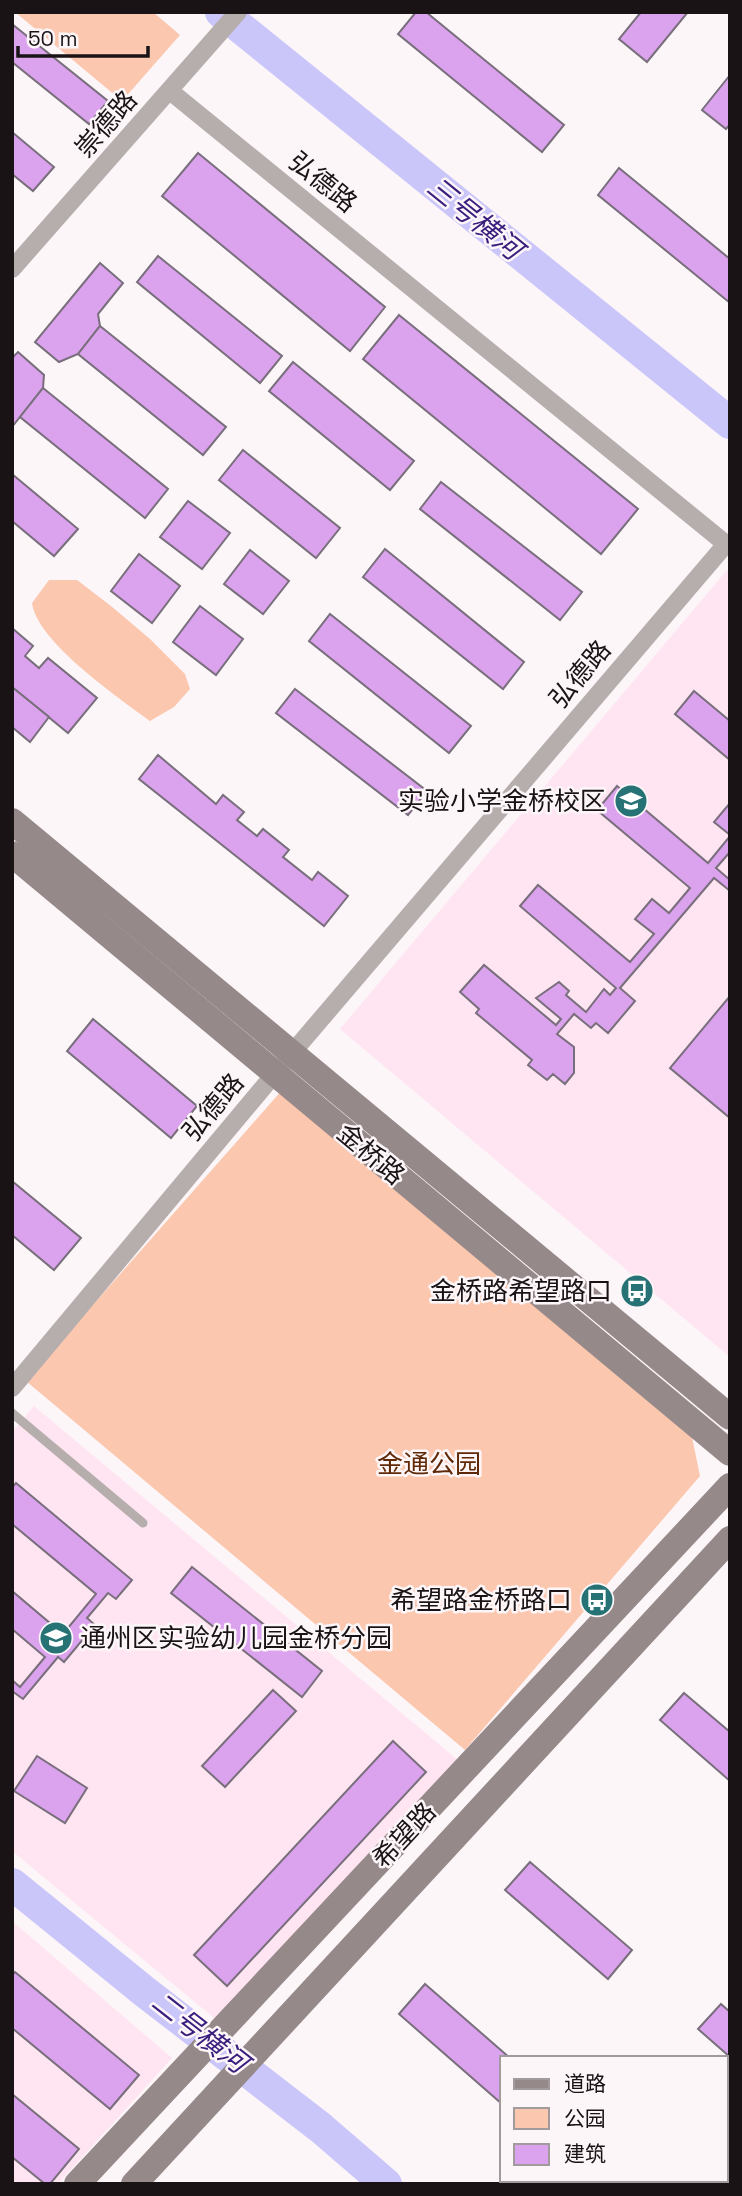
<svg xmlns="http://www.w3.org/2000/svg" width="742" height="2196" viewBox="0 0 742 2196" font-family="'Space Grotesk','Noto Sans SC',sans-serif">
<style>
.built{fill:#ffe4f1}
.green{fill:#fbc7ae}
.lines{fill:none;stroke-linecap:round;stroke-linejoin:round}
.river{stroke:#cac6fa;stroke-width:32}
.building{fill:#dba2ed;stroke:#796f7c;stroke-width:2}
.lane{stroke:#b6adad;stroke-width:9}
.street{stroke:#b6adad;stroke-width:18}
.secondary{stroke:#968989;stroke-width:26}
.labels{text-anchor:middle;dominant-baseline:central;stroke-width:5;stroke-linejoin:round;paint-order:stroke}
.street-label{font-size:26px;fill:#191316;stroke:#fdf6f9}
.poi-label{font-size:26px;fill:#191316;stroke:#fdf6f9;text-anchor:end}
.park-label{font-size:26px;fill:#5f2806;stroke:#fdf6f9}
.water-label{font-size:28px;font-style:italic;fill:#381d7d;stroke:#fdf6f9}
</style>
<rect width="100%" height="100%" fill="#fdf6f9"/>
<g class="built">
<polygon points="727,570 730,573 730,1357 340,1029"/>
<polygon points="34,1406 459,1761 219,2022 12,1851 12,1432"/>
<polygon points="12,1921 172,2058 58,2184 12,2184"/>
</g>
<g class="green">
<polygon points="15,12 153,12 180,35 122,101"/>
<path d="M49,580H77L111,606L150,639L185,674L190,689L174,707L150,721C119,698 37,642 32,603Z"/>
<polygon points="283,1089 690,1427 700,1476 465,1750 26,1381"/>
</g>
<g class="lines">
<g class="river">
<polyline points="221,12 730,423"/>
<polyline points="12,1884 145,1992 321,2128 386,2184"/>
</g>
</g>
<g class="building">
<polygon points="416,12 426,12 564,125 542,152 398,34"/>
<polygon points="641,12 688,12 647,62 619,39"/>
<polygon points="12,24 108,101 89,124 12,62"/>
<polygon points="730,75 730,124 726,129 702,110"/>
<polygon points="12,132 54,167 33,191 12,174"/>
<polygon points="198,153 385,307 350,351 162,196"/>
<polygon points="619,168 730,259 730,303 598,195"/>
<polygon points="158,256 282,356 260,383 137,282"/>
<polygon points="100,263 123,283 98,314 100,326 78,354 59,362 35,342"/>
<polygon points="399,315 638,509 601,554 363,359"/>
<polygon points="100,326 226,427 203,455 78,354"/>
<polygon points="18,352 44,375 43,388 12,427 12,358"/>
<polygon points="293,362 414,461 390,490 269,391"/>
<polygon points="43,388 168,489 145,518 20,417"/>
<polygon points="243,450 340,528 316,558 219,480"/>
<polygon points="12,474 78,529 54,556 12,521"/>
<polygon points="441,482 582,592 560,620 420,509"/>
<polygon points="188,501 230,533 202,569 160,537"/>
<polygon points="385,549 524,662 503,689 363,577"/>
<polygon points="250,550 289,581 263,614 224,584"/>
<polygon points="139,554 180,586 152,623 111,591"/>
<polygon points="200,606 243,639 216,675 173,642"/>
<polygon points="330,614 471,726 449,753 309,641"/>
<polygon points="12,628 33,646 25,656 39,668 48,658 97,698 68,733 12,687"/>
<polygon points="12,687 49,717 30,742 12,727"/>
<polygon points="295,689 427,791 408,815 276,713"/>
<polygon points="694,691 730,721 730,760 675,714"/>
<polygon points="158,755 216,804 223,795 244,812 237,820 257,836 263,829 289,850 283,857 312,880 318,872 348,896 324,926 139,779"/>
<polygon points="617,786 708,863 730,836 730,852 716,868 730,880 730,891 714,878 620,988 635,1001 608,1033 596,1023 591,1028 574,1014 557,1034 574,1047 574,1073 565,1084 553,1074 547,1080 528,1065 532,1060 476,1013 479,1009 460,992 484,965 556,1025 561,1019 536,998 559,982 569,991 566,995 586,1012 604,989 610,995 616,988 520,906 538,885 630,962 654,934 635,919 652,899 669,913 690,888 597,810"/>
<polygon points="730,803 730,835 714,822"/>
<polygon points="730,996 730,1118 670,1068"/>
<polygon points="93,1019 197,1106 171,1138 67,1051"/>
<polygon points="12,1181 81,1238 54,1270 12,1235"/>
<polygon points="16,1483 132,1580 116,1599 108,1593 87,1618 95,1625 64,1662 58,1657 23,1699 12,1691 12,1680 20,1687 45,1657 12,1629 12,1591 63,1634 96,1594 12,1524 12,1488"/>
<polygon points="192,1567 322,1671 302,1697 171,1593"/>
<polygon points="273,1690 296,1711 225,1787 202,1766"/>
<polygon points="684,1693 730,1732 730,1781 660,1720"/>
<polygon points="393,1741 426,1772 227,1986 194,1955"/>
<polygon points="37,1756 87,1788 65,1823 14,1791"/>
<polygon points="530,1862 632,1950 608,1979 505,1890"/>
<polygon points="15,1972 139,2075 110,2109 12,2028 12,1975"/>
<polygon points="425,1984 510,2058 502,2058 502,2104 399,2014"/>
<polygon points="721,2004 730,2012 730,2057 698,2029"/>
<polygon points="12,2094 79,2149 50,2184 45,2184 12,2157"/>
<polygon points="596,2180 657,2180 661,2184 600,2184"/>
</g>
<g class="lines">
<polyline class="lane" points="12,1413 143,1523"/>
<g class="street">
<polyline points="12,269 238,12"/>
<polyline points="12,1388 292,1053 726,544 170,91"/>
</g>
<g class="secondary">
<polyline points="12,821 730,1417"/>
<polyline points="12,854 730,1453"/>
<polyline points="77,2184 730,1486"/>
<polyline points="134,2184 730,1539"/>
</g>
</g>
<defs>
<symbol id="school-disc" viewBox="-11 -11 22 22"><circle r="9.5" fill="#277275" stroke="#fdf6f9"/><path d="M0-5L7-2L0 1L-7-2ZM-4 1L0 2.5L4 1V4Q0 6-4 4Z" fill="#fff"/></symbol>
<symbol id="bus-disc" viewBox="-11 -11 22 22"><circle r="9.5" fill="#277275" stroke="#fdf6f9"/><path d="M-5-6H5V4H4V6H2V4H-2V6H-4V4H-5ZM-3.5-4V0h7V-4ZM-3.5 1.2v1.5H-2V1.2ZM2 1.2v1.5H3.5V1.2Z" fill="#fff"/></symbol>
</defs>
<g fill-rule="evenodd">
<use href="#school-disc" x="612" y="782" width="38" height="38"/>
<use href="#bus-disc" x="618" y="1272" width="38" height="38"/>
<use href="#bus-disc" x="578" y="1581" width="38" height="38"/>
<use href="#school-disc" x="37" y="1619" width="38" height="38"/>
</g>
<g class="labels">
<g class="street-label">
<text transform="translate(106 124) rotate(-49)">崇德路</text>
<text transform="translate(323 182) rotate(39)">弘德路</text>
<text transform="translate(580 674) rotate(-50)">弘德路</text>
<text transform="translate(213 1107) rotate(-50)">弘德路</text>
<text transform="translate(371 1154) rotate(40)">金桥路</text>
<text transform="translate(404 1835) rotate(-47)">希望路</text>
</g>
<g class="poi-label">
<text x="606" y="801">实验小学金桥校区</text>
<text x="612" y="1291">金桥路希望路口</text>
<text x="572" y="1600">希望路金桥路口</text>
<text x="80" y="1638" text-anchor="start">通州区实验幼儿园金桥分园</text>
</g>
<g class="park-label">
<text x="429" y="1464">金通公园</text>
</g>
<g class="water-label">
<text transform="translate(475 218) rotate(39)">三号横河</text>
<text transform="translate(200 2032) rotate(38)">二号横河</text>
</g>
</g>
<rect width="742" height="2196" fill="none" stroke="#191316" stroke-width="28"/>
<rect x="500" y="2056" width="228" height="126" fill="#fdf6f9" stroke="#a29b9e" stroke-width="2"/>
<rect x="514" y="2079" width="35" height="10" fill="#968989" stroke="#a29b9e" stroke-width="2"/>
<text x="564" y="2091" font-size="21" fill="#191316">道路</text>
<rect x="514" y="2108" width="35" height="21" fill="#fbc7ae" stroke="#a29b9e" stroke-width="2"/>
<text x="564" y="2126" font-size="21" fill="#191316">公园</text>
<rect x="514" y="2144" width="35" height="21" fill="#dba2ed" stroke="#a29b9e" stroke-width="2"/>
<text x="564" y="2161" font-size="21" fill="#191316">建筑</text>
<path d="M18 46v10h130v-10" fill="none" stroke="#191316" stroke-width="3.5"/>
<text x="28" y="46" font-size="21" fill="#191316" stroke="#fdf6f9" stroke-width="5" paint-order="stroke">50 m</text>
</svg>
